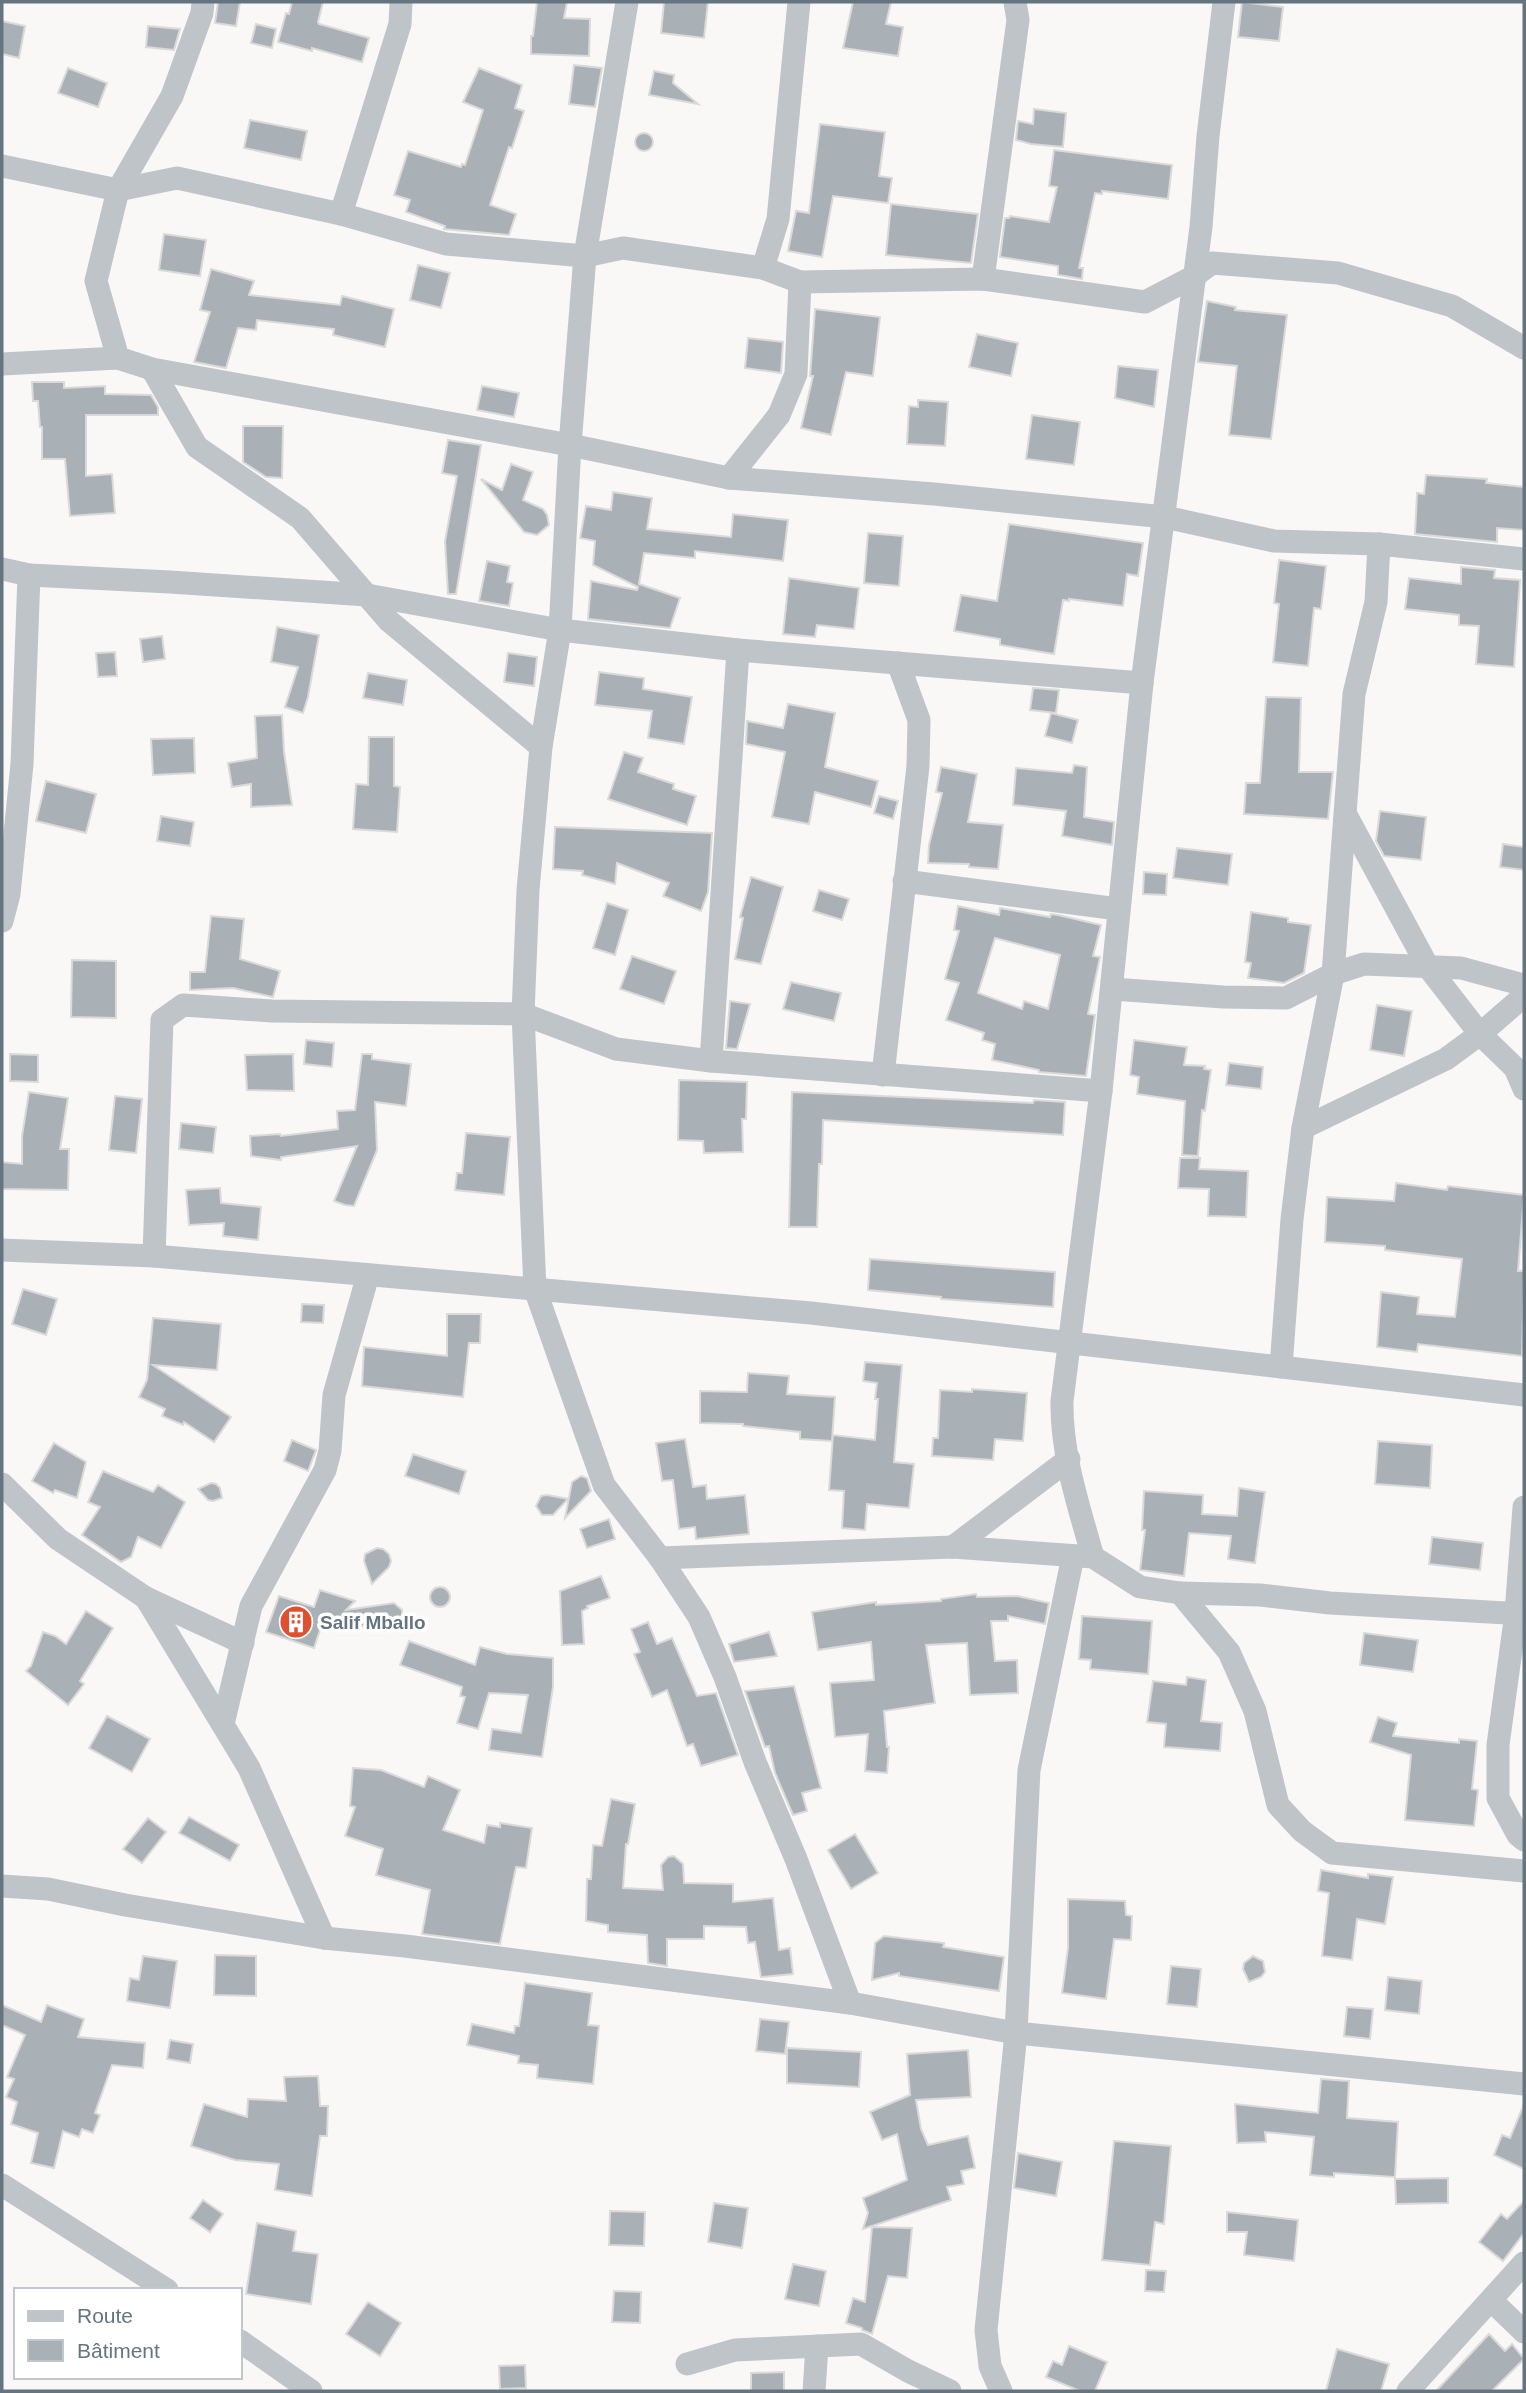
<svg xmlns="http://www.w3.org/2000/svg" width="1526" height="2393" viewBox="0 0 1526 2393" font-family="Arial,sans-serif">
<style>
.building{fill:#a9b1b7;stroke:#dadad8;stroke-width:2;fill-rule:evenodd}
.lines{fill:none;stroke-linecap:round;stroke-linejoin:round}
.street{stroke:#bfc4c8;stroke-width:23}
.labels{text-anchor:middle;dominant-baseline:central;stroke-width:7;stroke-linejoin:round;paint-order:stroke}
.poi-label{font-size:19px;font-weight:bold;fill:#657580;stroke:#fff;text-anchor:start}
</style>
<rect width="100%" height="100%" fill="#f9f8f6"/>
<g class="building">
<polygon points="218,2 240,2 236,26 215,23"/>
<polygon points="292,2 323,2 318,22 319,24 369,38 362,62 312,48 312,51 278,42 286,13 289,14"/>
<polygon points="537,2 567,2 564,18 590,19 589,56 531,54 531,36 533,36"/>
<polygon points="664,2 708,2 704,38 661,33"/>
<polygon points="853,2 891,2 886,24 903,27 898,56 843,48"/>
<polygon points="1242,2 1283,7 1279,41 1238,37"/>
<polygon points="2,21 25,26 19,58 2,54"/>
<polygon points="256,24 276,29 272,48 251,43"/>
<polygon points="148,26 180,29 174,50 146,47"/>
<polygon points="574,65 602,68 595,107 569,104"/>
<polygon points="68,68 107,83 98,107 58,93"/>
<polygon points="479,68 522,85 515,108 524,111 512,148 509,147 490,205 516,214 509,235 444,229 445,226 406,212 410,200 394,195 408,151 461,167 462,164 465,165 483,110 463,102"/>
<polygon points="654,71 674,75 673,83 698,104 649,95"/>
<polygon points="1034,109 1066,113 1063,147 1031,144 1016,140 1018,121 1033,124"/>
<polygon points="250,120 307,131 301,160 244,148"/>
<polygon points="820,124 885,132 879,176 892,178 888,203 833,196 822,257 788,251 796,211 809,213"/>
<circle cx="644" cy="142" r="9"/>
<polygon points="1054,150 1172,165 1168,199 1102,191 1102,194 1095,193 1079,268 1083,268 1082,279 1058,275 1058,266 1000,257 1005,218 1009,218 1010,216 1049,222 1057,187 1049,186"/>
<polygon points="891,204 978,214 971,263 886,255"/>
<polygon points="164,234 206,240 200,276 159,270"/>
<polygon points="418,265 450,273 441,308 410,300"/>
<polygon points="211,269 254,281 249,295 340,305 342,296 394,309 385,347 333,335 334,329 257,320 256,330 238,328 226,368 194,362 210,312 200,310"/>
<polygon points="1207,301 1236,307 1235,310 1287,315 1271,439 1229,435 1237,366 1198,362"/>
<polygon points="815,309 880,317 873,376 846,372 831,435 801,428 813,376 810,376"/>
<polygon points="977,334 1018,343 1011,376 969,367"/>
<polygon points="748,338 783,342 781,373 745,368"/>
<polygon points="1118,366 1158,370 1154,407 1115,398"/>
<polygon points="32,382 64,382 64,388 105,386 105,394 151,395 158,407 158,415 86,415 86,476 112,474 115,513 70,516 65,459 42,459 42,427 40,427 38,401 33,401"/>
<polygon points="482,386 519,393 514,417 477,410"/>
<polygon points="918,400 948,402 945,446 907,444 909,406 918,407"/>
<polygon points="1032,415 1080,422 1074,465 1026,459"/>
<polygon points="243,426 283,426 282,478 266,477 243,462"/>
<polygon points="448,440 481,445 456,594 448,594 445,541 457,476 442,473"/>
<polygon points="511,464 533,472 523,500 543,509 547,515 549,525 537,535 524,532 481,479 502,490"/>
<polygon points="1426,475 1487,479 1486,483 1524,487 1524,530 1497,528 1497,542 1415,534 1417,493 1424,494"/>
<polygon points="613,492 652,498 647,529 731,537 733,514 788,520 783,561 695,551 695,558 644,553 639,584 680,598 670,628 588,619 591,581 637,590 638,587 593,565 595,541 580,538 586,506 611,510"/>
<polygon points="1009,524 1143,543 1138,576 1127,574 1123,606 1069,599 1069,601 1063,600 1054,654 1000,645 1000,639 954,631 961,595 997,601"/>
<polygon points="868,533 903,536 899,586 864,583"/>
<polygon points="1279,560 1326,566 1321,609 1314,608 1308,666 1273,662 1279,604 1274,603"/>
<polygon points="487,561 510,566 507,582 513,583 509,606 479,601"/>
<polygon points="1461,567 1495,570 1494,578 1520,580 1514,667 1476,664 1479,626 1459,625 1459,615 1405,609 1409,578 1461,584"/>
<polygon points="789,578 859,588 854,629 817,625 815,637 783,634"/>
<polygon points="277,627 319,635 308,697 303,713 285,707 298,667 271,662"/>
<polygon points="162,636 165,659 143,662 140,639"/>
<polygon points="115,652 117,676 98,677 96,653"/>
<polygon points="508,653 537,657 534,686 504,682"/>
<polygon points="599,672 644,678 643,689 692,697 684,744 648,738 652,711 595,705"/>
<polygon points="368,673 407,680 403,705 363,698"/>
<polygon points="1033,688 1059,690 1056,713 1030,710"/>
<polygon points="1266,697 1301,698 1299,772 1333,772 1328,819 1244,814 1246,783 1260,783"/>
<polygon points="788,704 835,713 825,767 878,781 871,807 815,792 809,824 772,817 785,752 746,744 747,721 783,728"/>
<polygon points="1051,713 1078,720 1072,743 1045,736"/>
<polygon points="282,715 284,752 292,805 251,807 251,784 232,787 228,763 257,758 255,716"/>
<polygon points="369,737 394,737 394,786 400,787 397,832 353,829 356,784 368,785"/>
<polygon points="194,738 195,773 153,775 151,739"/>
<polygon points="624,752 643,758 638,772 674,784 673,789 696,796 687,825 608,799"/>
<polygon points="1074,765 1087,767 1084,817 1114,822 1112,845 1062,836 1066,811 1013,805 1016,768 1072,773"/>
<polygon points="941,767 977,774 968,822 1003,825 998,869 969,867 969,864 928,863 929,845 942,793 936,792"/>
<polygon points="46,781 96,794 86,833 36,821"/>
<polygon points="879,796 898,801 893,819 874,813"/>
<polygon points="1380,811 1426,817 1421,860 1384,856 1376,841"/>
<polygon points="161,816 194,822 190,846 157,841"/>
<polygon points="555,827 712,833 708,892 701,911 663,896 669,883 617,863 615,884 582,875 583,871 553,869"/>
<polygon points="1503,844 1524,847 1524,870 1500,867"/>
<polygon points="1177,848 1232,854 1228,885 1173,878"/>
<polygon points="1144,872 1167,874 1166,895 1143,894"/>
<polygon points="751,877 783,887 761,964 735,959 743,918 740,917"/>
<polygon points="819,890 849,899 842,920 813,911"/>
<polygon points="607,903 628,910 615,955 593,948"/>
<path d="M958,906L999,915L1000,908L1050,917L1051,914L1058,915L1101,925L1093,956L1100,957L1088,1014L1095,1015L1086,1076L1039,1072V1070L992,1060L995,1044L982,1040L984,1033L946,1020L959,983L945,979L959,931L954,930ZM995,938L1060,955L1048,1009L1024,1001L1022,1009L978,993Z"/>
<polygon points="1251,912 1288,918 1288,922 1311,925 1304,973 1284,983 1248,978 1251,963 1245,962"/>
<polygon points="211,916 244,919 240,959 280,971 273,997 233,988 190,990 190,972 205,972"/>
<polygon points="632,956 676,971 664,1004 620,989"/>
<polygon points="72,960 116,961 116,1018 71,1017"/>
<polygon points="791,982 841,993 834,1021 783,1009"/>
<polygon points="730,1001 750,1004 737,1049 726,1048"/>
<polygon points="1377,1005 1412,1011 1404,1056 1370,1050"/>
<polygon points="306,1040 334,1043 332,1067 304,1064"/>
<polygon points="1134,1040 1187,1047 1184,1065 1205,1066 1204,1069 1211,1070 1205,1111 1202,1110 1198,1156 1182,1155 1185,1101 1137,1094 1139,1077 1130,1075"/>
<polygon points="10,1054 38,1055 38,1082 10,1081"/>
<polygon points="293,1054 294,1091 247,1090 245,1055"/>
<polygon points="362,1054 372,1054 372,1059 411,1064 406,1106 375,1102 377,1150 354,1206 345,1205 334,1201 357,1146 281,1157 281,1160 251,1156 250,1136 280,1134 281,1136 338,1129 337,1111 355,1110"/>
<polygon points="1229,1063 1263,1067 1261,1089 1226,1085"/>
<polygon points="679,1080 747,1082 746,1119 742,1119 743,1152 704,1153 703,1141 678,1140"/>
<polygon points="29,1092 68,1098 60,1149 69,1149 68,1190 2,1189 2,1162 22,1164 22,1136"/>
<polygon points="792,1092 1033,1103 1034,1100 1065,1102 1063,1135 823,1120 822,1164 819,1164 817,1227 789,1227"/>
<polygon points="115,1096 142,1099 136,1153 109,1150"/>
<polygon points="181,1123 216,1127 213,1153 179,1149"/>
<polygon points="466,1133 510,1137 504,1195 455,1190 457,1173 462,1173"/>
<polygon points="1180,1158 1200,1158 1199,1169 1248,1171 1246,1217 1208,1216 1209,1189 1178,1188"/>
<polygon points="1396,1183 1447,1190 1448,1186 1524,1195 1518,1271 1524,1271 1522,1356 1418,1344 1417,1352 1377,1347 1381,1292 1419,1297 1417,1314 1455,1317 1462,1259 1385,1250 1385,1246 1325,1242 1327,1197 1394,1201"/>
<polygon points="220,1188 221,1203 261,1207 258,1240 223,1236 224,1223 189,1225 186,1190"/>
<polygon points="870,1259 1055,1272 1053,1307 941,1299 941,1297 868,1290"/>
<polygon points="23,1289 57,1299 46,1335 12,1324"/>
<polygon points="302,1304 324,1305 323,1323 301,1322"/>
<polygon points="447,1314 481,1314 480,1343 469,1343 463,1397 362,1386 364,1347 447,1356"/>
<polygon points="153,1318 221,1324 217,1370 153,1365 231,1417 214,1442 184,1422 183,1425 162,1416 165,1409 139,1397 147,1380"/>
<polygon points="865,1362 902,1365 894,1462 914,1464 909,1508 867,1504 865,1530 842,1528 844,1491 829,1490 833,1435 875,1440 878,1399 875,1399 877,1383 863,1381"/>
<polygon points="748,1373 789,1376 787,1394 835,1397 832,1441 800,1439 800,1432 743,1426 743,1424 700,1423 700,1391 747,1392"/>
<polygon points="972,1389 1027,1393 1023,1441 995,1439 993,1460 932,1456 933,1438 938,1438 940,1390 972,1392"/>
<polygon points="685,1439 693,1487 706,1485 707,1499 745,1495 749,1534 696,1539 695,1527 679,1529 673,1480 662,1481 656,1443"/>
<polygon points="292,1440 316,1450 308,1471 284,1461"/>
<polygon points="1378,1441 1432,1445 1430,1488 1375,1484"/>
<polygon points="54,1443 86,1462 77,1498 55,1490 53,1493 32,1481"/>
<polygon points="413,1454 466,1471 459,1494 405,1476"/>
<polygon points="103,1471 153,1492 158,1485 185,1502 161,1548 138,1537 131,1557 121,1562 82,1535 100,1507 88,1502"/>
<polygon points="581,1476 587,1478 591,1491 565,1518 572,1482"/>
<polygon points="211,1483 216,1484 220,1488 222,1498 213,1501 208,1500 198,1489"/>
<polygon points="1239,1488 1265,1492 1255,1563 1228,1559 1231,1536 1189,1533 1184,1576 1140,1570 1145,1530 1142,1530 1144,1491 1203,1495 1202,1514 1237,1516"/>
<polygon points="547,1495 568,1499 553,1515 542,1515 536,1506 541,1496"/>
<polygon points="609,1519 615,1539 587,1548 580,1529"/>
<polygon points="1432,1537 1483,1543 1480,1570 1429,1564"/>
<polygon points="377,1548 383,1549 389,1554 391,1561 389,1567 372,1584 364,1561 365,1554"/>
<polygon points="601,1576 610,1598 587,1606 588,1608 582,1611 584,1644 562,1645 560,1591"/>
<circle cx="440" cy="1597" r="10"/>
<polygon points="320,1590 355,1601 346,1610 394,1603 402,1610 402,1615 398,1623 391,1623 375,1616 371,1629 325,1615 314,1648 266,1632 279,1596 314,1607"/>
<polygon points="976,1594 977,1597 1017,1596 1049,1603 1045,1624 1008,1616 1008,1621 991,1621 995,1661 1017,1660 1018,1693 970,1695 967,1643 926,1645 935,1703 884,1711 887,1747 889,1747 887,1773 865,1771 868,1734 835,1737 830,1683 874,1680 871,1642 818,1650 812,1612 876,1602 876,1605 941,1601 941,1599"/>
<polygon points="86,1611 113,1628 80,1681 84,1684 68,1705 26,1671 31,1666 43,1632 55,1636 66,1644"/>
<polygon points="1082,1616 1152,1621 1148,1674 1090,1669 1091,1660 1079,1659"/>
<polygon points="648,1622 657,1644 672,1638 697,1696 716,1693 738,1755 701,1766 693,1744 687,1746 667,1690 652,1697 634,1654 640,1652 631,1629"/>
<polygon points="769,1632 777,1656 734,1662 729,1644"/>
<polygon points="1364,1633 1418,1640 1413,1672 1360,1665"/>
<polygon points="409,1641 475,1665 480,1647 507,1654 553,1658 553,1687 542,1757 489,1750 492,1729 521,1733 528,1695 489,1693 478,1729 457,1723 465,1697 460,1696 462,1687 400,1665"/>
<polygon points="1187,1677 1206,1680 1201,1721 1222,1723 1220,1751 1164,1747 1166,1724 1147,1722 1153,1681 1186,1685"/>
<polygon points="794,1686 821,1788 802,1793 807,1811 793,1815 775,1773 769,1746 765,1747 745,1691"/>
<polygon points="107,1716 150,1739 132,1772 89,1748"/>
<polygon points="1378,1717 1397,1723 1393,1736 1459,1743 1459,1739 1477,1741 1472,1789 1478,1790 1474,1826 1405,1820 1411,1755 1370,1742"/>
<polygon points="353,1768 381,1770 424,1787 428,1776 460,1790 443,1830 484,1843 487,1825 500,1827 500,1823 532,1828 526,1868 516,1867 500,1944 422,1934 430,1890 376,1875 383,1849 345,1836 355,1807 350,1806"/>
<polygon points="611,1799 635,1804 628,1844 626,1844 623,1888 663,1890 661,1865 668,1857 674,1856 683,1864 684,1883 733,1884 733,1902 773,1898 779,1950 790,1948 793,1974 761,1977 755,1942 748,1943 746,1927 704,1926 704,1939 667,1939 667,1966 648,1963 647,1935 608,1932 608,1925 586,1921 587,1879 591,1879 593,1845 602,1846"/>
<polygon points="189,1817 239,1845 230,1861 179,1833"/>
<polygon points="148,1818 166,1832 142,1863 123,1849"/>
<polygon points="855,1834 878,1873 851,1889 828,1850"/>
<polygon points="1321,1870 1368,1878 1368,1874 1393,1877 1385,1924 1357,1919 1352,1960 1322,1956 1329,1893 1318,1891"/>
<polygon points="1068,1899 1125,1901 1126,1915 1132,1916 1131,1940 1114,1939 1106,1999 1062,1993 1068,1948"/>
<polygon points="884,1936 944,1943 943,1947 1004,1957 999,1991 899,1976 899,1973 872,1980 875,1943"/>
<polygon points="215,1955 256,1956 256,1996 214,1995"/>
<polygon points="143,1956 177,1961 170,2008 127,2001 130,1978 139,1980"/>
<polygon points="1253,1956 1263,1961 1265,1972 1261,1977 1249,1982 1243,1969 1244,1963"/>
<polygon points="1171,1966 1201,1969 1197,2007 1167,2004"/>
<polygon points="1388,1977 1422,1981 1419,2014 1385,2010"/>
<polygon points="525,1983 592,1993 588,2025 599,2026 593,2084 537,2078 538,2065 518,2063 519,2056 467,2045 472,2024 514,2033 515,2026 519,2026"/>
<polygon points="2,2005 41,2022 47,2005 84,2019 78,2037 145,2043 143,2068 112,2065 95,2113 100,2115 93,2133 82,2129 79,2137 63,2131 54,2168 31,2163 38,2133 11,2124 17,2102 6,2097 14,2079 7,2077 25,2035 2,2025"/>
<polygon points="1347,2007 1373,2009 1370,2039 1344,2036"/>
<polygon points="760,2019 789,2022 785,2054 756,2051"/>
<polygon points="170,2040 193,2044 190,2063 167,2059"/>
<polygon points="787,2048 861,2052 859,2087 787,2083"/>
<polygon points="968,2050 971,2097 916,2100 921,2129 928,2145 968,2136 975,2168 961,2171 964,2184 947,2187 951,2200 863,2229 868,2213 863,2198 907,2180 897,2134 882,2140 870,2112 910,2095 907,2054"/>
<polygon points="318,2076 320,2106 328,2106 327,2136 320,2136 312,2196 275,2190 279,2164 235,2160 191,2146 204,2104 247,2117 248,2099 286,2101 284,2077"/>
<polygon points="1321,2079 1349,2081 1347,2118 1398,2122 1395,2177 1334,2173 1334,2177 1310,2175 1314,2137 1265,2132 1266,2142 1237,2143 1235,2104 1318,2113"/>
<polygon points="1524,2104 1524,2169 1494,2155 1502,2135 1510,2138"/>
<polygon points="1114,2141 1171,2146 1164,2224 1155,2222 1150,2265 1102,2260"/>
<polygon points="1018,2153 1062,2162 1056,2196 1014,2188"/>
<polygon points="1448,2178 1448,2203 1396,2204 1395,2179"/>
<polygon points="203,2200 223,2214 210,2232 190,2218"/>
<polygon points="1524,2201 1524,2233 1503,2261 1479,2242 1501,2214 1507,2219"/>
<polygon points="714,2203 748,2208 742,2248 708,2242"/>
<polygon points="610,2211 645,2212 644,2246 609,2245"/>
<polygon points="1227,2212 1298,2220 1294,2261 1244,2255 1247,2232 1227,2232"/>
<polygon points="257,2223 296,2231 293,2251 318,2254 311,2304 246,2294"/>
<polygon points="872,2227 912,2228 907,2278 888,2276 872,2334 862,2330 862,2328 846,2323 853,2298 865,2302"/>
<polygon points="793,2264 826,2271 819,2306 785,2299"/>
<polygon points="1146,2270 1166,2271 1164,2292 1145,2291"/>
<polygon points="614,2291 641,2292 640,2323 612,2322"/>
<polygon points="368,2302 401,2323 380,2356 346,2334"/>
<polygon points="1489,2334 1505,2351 1512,2344 1524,2359 1492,2391 1436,2391"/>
<polygon points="1069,2346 1107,2362 1095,2391 1080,2391 1046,2377 1053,2361 1062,2365"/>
<polygon points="1337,2349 1389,2364 1381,2391 1326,2391"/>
<polygon points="525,2365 526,2388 500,2389 499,2366"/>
<polygon points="784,2372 784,2391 751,2391 751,2373"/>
</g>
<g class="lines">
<g class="street">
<polyline points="203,2 202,13 172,96 118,190 96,281 118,358 152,369 570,445 729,478 934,494 1165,517 1274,541 1379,544 1524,559"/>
<polyline points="627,2 585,256 570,445 560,630 541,747 528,890 523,1014 535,1289 604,1485 660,1558 699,1617 725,1677 755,1762 796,1859 850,2003"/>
<polyline points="2,166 118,190 177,178 341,214 446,244 585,256 623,248 763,268 800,282 983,279 1145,302 1193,277 1212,263 1338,273 1452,306 1524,348"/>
<polyline points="341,214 400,24 401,2"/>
<polyline points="763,268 778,219 799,2"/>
<polyline points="983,279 1018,20 1015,2"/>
<polyline points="2,364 118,358"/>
<polyline points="152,369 197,447 300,518 389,621 541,747"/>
<polyline points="729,478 779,415 796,374 800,282"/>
<polyline points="2,569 29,575 22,764 9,894 2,921"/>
<polyline points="29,575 170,582 367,595 560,630 738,650 1142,683"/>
<polyline points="1346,815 1428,967 1480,1034 1515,1068 1524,1089"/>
<polyline points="904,881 1118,909"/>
<polyline points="1113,989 1223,997 1286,998 1333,974 1364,964 1461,968 1524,985"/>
<polyline points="711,1061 738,650"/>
<polyline points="883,1075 918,766 919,720 898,663"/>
<polyline points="1303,1128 1446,1059 1480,1034 1524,996"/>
<polyline points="2,1250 154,1256 811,1313 1524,1395"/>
<polyline points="154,1256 162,1020 183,1005 272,1011 523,1014 616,1049 711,1061 1101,1091"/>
<polyline points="1281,1367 1292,1219 1303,1128 1333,974 1354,694 1376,602 1379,544"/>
<polyline points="2,1484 58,1539 146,1598 249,1768 324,1938"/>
<polyline points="1524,1507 1516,1613 1498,1745 1498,1798 1518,1835 1524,1840"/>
<polyline points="953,1547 1069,1459"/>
<path d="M1093,1557C1079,1507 1061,1454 1062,1401L1101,1091L1142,683L1201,227L1208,136L1224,2"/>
<polyline points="660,1558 953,1547 1093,1557 1140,1587 1180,1593 1260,1595 1330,1603 1524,1614"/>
<polyline points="1180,1593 1229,1652 1255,1711 1278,1805 1302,1831 1332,1853 1524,1871"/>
<polyline points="146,1598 243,1643"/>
<polyline points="223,1724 251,1606 325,1470 330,1451 334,1395 368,1275"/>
<polyline points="2,1886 48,1889 125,1905 324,1938 405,1946 850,2003 1016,2033 1524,2084"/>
<polyline points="2,2185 167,2290"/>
<polyline points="1492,2301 1524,2332"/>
<polyline points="240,2341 311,2391"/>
<polyline points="687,2364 735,2350 861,2344 908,2371 950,2391"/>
<polyline points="814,2391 817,2346"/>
<polyline points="1001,2391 990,2366 986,2330 1016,2033 1029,1770 1073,1556"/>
<polyline points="1408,2391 1524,2263"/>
</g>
</g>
<defs>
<symbol id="building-disc" viewBox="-11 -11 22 22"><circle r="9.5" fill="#dd5132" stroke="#fff"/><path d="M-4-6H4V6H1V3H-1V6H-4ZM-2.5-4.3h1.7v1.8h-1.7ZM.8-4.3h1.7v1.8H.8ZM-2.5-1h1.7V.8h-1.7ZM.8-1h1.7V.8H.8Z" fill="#fff"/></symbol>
</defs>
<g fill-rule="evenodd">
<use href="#building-disc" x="277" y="1603" width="38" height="38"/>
</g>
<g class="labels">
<g class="poi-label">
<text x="320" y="1622">Salif Mballo</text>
</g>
</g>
<rect width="1526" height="2393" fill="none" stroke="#657580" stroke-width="7"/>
<rect x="14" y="2288" width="228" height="91" fill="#ffffff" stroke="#c1c8cc" stroke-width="2"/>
<rect x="28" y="2311" width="35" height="10" fill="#bfc4c8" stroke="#c1c8cc" stroke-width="2"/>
<text x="77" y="2323" font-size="21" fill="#657580">Route</text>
<rect x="28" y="2340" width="35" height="21" fill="#a9b1b7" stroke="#c1c8cc" stroke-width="2"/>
<text x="77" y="2358" font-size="21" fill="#657580">Bâtiment</text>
</svg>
